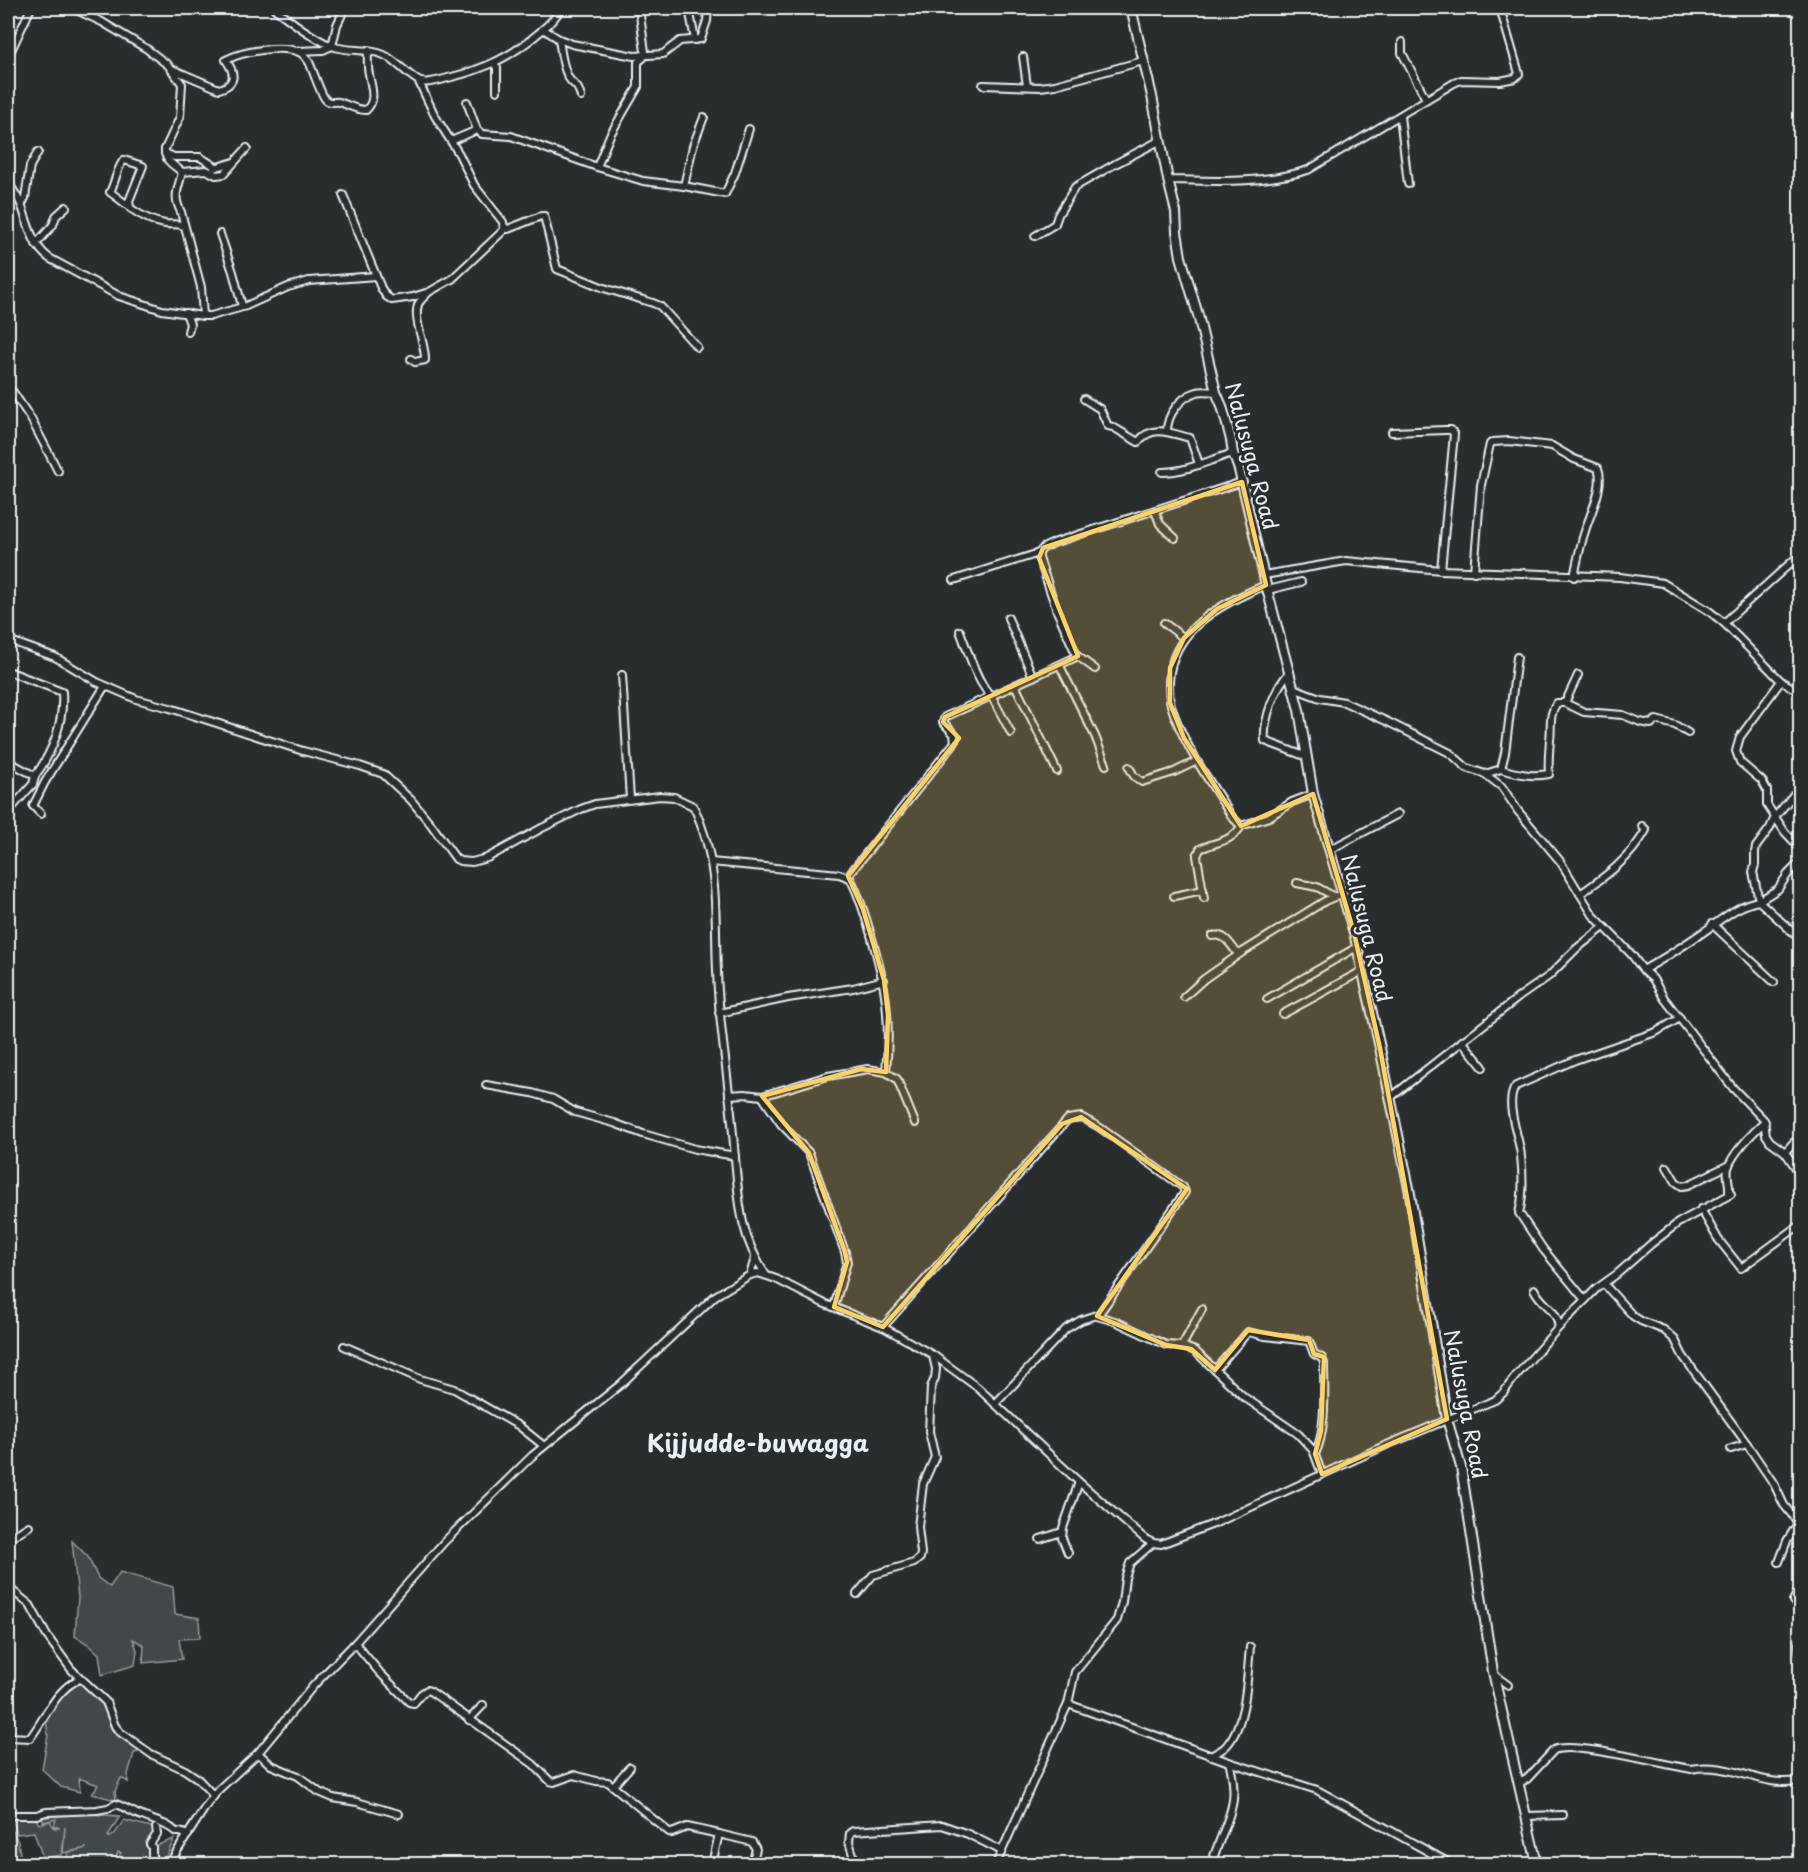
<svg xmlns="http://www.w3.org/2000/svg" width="1808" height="1872" viewBox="0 0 1808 1872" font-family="'Playpen Sans',sans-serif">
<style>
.green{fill:#424648;stroke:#959ca0;stroke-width:1.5}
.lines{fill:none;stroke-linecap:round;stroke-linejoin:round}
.minor-casing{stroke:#e8f1f8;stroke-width:10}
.tertiary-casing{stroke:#e8f1f8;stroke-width:12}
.minor{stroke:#2a2d2e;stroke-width:6}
.tertiary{stroke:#2a2d2e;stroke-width:8}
.marked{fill:#ffd166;fill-opacity:0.2;stroke:#ffd166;stroke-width:4.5;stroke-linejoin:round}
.labels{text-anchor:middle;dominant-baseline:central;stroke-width:6;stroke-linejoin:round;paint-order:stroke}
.street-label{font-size:21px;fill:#e8f1f8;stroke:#2a2d2e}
.quarter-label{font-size:24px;font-weight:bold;fill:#e8f1f8;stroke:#2a2d2e}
</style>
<rect width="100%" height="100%" fill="#2a2d2e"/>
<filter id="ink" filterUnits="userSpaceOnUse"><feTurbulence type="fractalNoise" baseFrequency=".0167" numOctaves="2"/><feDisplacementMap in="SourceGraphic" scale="12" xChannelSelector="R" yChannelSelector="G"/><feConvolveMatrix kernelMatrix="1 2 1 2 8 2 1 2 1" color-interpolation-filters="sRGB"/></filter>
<g filter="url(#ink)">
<g class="green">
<polygon points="72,1541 88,1557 98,1578 110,1587 120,1572 173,1587 175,1614 199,1618 200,1638 179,1639 182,1659 143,1663 144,1645 133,1639 137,1650 135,1665 102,1675 99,1654 88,1644 75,1636 78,1597"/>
<path d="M78,1682C88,1686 100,1697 104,1708C107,1715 108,1722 112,1730C117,1737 135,1746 143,1751L134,1753L128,1774V1782L121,1778L115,1791L116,1800L92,1794L98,1785L79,1778L80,1792L61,1787L42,1769L48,1735L46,1718L60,1698Z"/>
<polygon points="86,1814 120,1816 108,1836 110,1838 109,1837 114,1835 124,1820 155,1828 148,1843 148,1864 115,1864 121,1853 118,1852 114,1864 70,1864 67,1853 87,1848 63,1853 65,1827 62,1855 43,1858 34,1832 17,1834 13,1819 35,1818 39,1824 50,1821 54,1828 60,1828 54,1826 56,1819 43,1822 43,1817"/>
<polygon points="8,1821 18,1842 20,1854 9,1864 8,1864"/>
<polygon points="174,1839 163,1864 154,1864 152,1847"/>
</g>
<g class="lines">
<defs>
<g id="minor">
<path d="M72,8L102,22L147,49L168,65L182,84L180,117L165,149C164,161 174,165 182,172C179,188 172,195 181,212L201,287L203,316"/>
<path d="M274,8C288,19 318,42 335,47C351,52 368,48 384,55C397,61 411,79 421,82C429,84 440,80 448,78C485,69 511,57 540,32C548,25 557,17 561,8"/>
<polyline points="689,8 695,40"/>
<polyline points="543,29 559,39 572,44 634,56 663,54 680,41 701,39 707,21 708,8"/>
<path d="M559,39C561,52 562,65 568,77C574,87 577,82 581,97"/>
<polyline points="1402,42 1402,53 1426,99"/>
<polyline points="298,51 323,50 332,46 337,25 345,8"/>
<polyline points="8,57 31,8"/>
<polyline points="1023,57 1027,86"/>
<polyline points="494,63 497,68 497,91"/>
<path d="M172,69L219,89C237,84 235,73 226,60C243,51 281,45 299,52C304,54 306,58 309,62C313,70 321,96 326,100C330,104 335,101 339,102C349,105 355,110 366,110C377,100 371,87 369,74C367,66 368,58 368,50"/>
<polyline points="983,85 1040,87 1055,85 1143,61"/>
<polyline points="467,102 477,130"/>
<polyline points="1400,116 1408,184"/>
<polyline points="451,141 477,130 482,134 511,136 597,167 643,181 684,186 693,146 704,117"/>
<polyline points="165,153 174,157 200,157 216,167"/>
<polyline points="597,167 610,135 638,87 638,62 643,58 645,52 639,8"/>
<polyline points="214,168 234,162"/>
<polyline points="182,172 206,170 216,175 224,174 247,148"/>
<path d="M1168,180C1215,181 1263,184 1308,170L1454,83L1461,80L1500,81L1515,78L1519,74L1518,70L1500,8"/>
<path d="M8,182C13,190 19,198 22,207C29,226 32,245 49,258L119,296L162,310L203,316H211L246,306L288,287L309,281L376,276"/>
<polyline points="684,186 725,194 735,173 749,129"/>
<polyline points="343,195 381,288 386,296 392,300 413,297 429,292 452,279 504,230 503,222 474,185 459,154 435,116 419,82"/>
<polyline points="22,204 25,198 30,166 38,152"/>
<path d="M130,207L110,192C115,183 118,165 124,160L143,166L129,201L130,207V208C140,215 153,222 165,224C172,225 177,223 184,226"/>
<polyline points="504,227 508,229 541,216 544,216 557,269 604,288 653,303 660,306 697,347"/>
<polyline points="220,234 233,272 242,306"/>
<polyline points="1035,236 1055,224 1058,215 1075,187 1115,164 1161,140"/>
<polyline points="36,244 53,225 56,216 66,207"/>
<polyline points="186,313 190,324 188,332"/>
<path d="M411,359L415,362L425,360C426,345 413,321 418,305C419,301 424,297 427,294"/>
<polyline points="8,391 13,392 31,419 58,471"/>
<path d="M1084,399L1100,409L1108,426L1113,427L1138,442C1153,423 1172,434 1190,438L1199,464"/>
<path d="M1167,431C1167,415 1180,397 1197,392C1203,390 1210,392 1216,392"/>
<polyline points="1392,432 1445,430 1451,430 1454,434 1441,570"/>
<path d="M1162,472C1186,472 1210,460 1233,453"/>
<polyline points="1155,511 1160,524 1175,538"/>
<path d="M1474,572L1481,485L1490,444L1493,442L1509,441L1552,446L1574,459L1598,468C1605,486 1590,514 1585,531C1580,546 1577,562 1574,577"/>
<polyline points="1264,575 1346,561 1441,570 1620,577 1663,583 1709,611 1724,623 1781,681 1740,737 1736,751 1740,762 1762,781 1767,790 1767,805 1775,817 1770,828 1756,847 1755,852 1755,865 1753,872 1759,901 1778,889 1788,874 1800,862"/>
<polyline points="954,580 1039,553 1043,548 1056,542 1242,482"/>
<path d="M1266,585C1222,603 1171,629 1169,682C1169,689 1169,698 1171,705C1183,745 1210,781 1232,817L1241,826L1269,817L1292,802L1313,794"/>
<polyline points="1268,590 1301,582"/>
<polyline points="1008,618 1033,677"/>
<polyline points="1164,623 1184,638"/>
<polyline points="1724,623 1794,560 1800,562"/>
<path d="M960,631C966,646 979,688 991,695L1011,733"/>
<path d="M8,640L55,657L97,682L136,699L170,708L303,751L360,766L383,774L411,800L430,823L456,859L460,861L472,862L487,858L542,828L581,809L595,804L660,796L674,797L693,806C699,816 702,828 706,840C718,884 715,927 717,971C718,1010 724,1047 728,1085C731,1109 733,1133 735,1158C739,1202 740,1237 766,1275"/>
<polyline points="1076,655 1095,669"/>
<polyline points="1060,666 1095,736 1106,765"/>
<path d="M8,671L62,692C64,722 53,752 35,776"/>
<path d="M1290,672C1275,687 1263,720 1265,741L1307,757"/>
<polyline points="622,675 630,799"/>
<polyline points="1781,681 1800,692"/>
<polyline points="1015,685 1057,771"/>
<polyline points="1293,688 1320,698 1344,702 1386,721 1450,753 1467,768 1485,774 1502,787 1518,811 1560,861 1593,915 1632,955 1643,970 1653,979 1664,998 1733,1088 1764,1120 1766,1135 1770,1141 1785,1152 1800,1174"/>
<polyline points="1565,703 1584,712 1623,715 1640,722 1651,724 1656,720 1675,725 1688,733"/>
<polyline points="8,761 35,776 33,784 8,812"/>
<polyline points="1129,767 1134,776 1142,782 1174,772 1197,761"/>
<path d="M1501,769C1518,774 1532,777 1549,774C1548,762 1549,752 1550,740C1552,727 1548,715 1557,703H1565L1578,675"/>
<polyline points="1485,774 1501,769 1505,753 1517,657"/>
<polyline points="1800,787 1775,817 1785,832 1800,848"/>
<polyline points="41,814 33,806 45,782 105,686"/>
<polyline points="1329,850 1398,814"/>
<path d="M711,862L839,874L850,878C860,896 865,916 871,935C886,986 891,1018 886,1072"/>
<polyline points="848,876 955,742 954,734 943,722 945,717 1074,658 1076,654 1057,611 1039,558 1039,553"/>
<polyline points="1297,883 1317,887 1335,897"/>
<path d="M1580,894C1606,876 1630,859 1646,830L1642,826"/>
<polyline points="1174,896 1203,890"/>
<path d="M1204,898L1197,856L1200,849C1214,842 1233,842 1241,826"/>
<polyline points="1712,924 1774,982"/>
<path d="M1212,936C1225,933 1230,944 1237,953H1241L1325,901L1341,894"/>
<path d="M1643,970C1664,959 1683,946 1702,933C1720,921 1738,904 1759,901L1800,939"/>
<polyline points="1184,997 1204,979 1241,953"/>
<polyline points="1267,999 1357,947"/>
<polyline points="719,1013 788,998 853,988 884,980"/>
<polyline points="1283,1014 1362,971"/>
<polyline points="1462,1041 1483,1067"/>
<polyline points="486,1085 532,1093 553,1099 575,1112 614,1123 643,1134 695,1149 735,1156"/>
<polyline points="729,1095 745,1094 762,1096 828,1076 868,1069 886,1072 897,1079 915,1123"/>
<polyline points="762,1096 781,1124 809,1153 845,1252 847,1262 834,1307"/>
<polyline points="1390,1098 1519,997 1549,976 1576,949 1604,927"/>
<polyline points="1785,1152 1794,1142 1800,1145"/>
<polyline points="1667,1167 1676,1182 1682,1186 1688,1185 1729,1165"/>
<polyline points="1701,1209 1718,1239 1741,1268 1800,1225"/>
<polyline points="750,1275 755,1258"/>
<polyline points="1604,1284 1633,1316 1641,1321 1664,1330 1675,1340 1683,1356 1747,1444"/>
<path d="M1534,1289C1542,1306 1556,1307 1559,1327"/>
<path d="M1585,1300L1543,1249L1519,1213C1524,1195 1523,1175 1521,1156C1520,1138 1503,1102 1516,1086L1575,1060L1656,1032L1680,1018"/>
<polyline points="1097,1316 1115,1321 1166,1345 1182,1346 1195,1351 1244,1397 1298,1434 1313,1450 1322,1474"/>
<polyline points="883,1327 1068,1119 1081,1117 1099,1127 1183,1187 1185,1192 1099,1314 1081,1320 1066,1329 995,1404"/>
<polyline points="344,1346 420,1379 454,1389 519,1426 544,1446"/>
<polyline points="1182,1346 1202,1309"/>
<path d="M1215,1370L1248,1332L1265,1336L1309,1341L1314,1354L1322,1358L1324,1363C1324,1389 1327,1430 1315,1454"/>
<polyline points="1731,1449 1747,1444 1774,1484 1784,1505 1800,1525"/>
<polyline points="8,1539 29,1526"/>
<polyline points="1040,1539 1062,1532"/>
<polyline points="1068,1553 1062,1538 1063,1528 1079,1482"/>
<polyline points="1779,1562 1787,1541 1800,1520"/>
<polyline points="8,1587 30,1605 47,1636 71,1669 106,1702 115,1726 120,1732 151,1754 185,1770 197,1778 214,1796"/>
<polyline points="1800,1587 1793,1601 1800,1608"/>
<polyline points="857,1594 873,1575 914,1563 920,1558 921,1553 918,1527 922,1492 923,1484 935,1457 929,1432 931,1387 935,1378 936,1369 933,1356"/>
<polyline points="1800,1642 1799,1644 1800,1654"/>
<polyline points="355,1643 380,1673 409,1702 414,1703 421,1694 427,1690 430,1691 533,1764 550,1781 554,1782 574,1775 596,1781 608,1782 669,1832 672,1833 687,1827 719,1834 712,1864"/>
<polyline points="1494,1675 1508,1685"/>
<polyline points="1068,1704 1229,1762 1317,1790 1451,1864"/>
<polyline points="469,1720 483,1705"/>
<path d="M8,1737L30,1738C45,1719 56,1688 80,1679"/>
<polyline points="258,1753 271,1765 298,1776 319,1792 333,1798 357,1802 399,1814"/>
<path d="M1211,1756C1217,1752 1223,1750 1227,1745C1247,1722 1247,1676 1250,1647"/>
<path d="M1519,1783L1527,1779L1554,1750C1573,1741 1665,1765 1691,1769C1719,1763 1744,1776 1771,1781C1781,1783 1791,1782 1800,1781"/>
<polyline points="614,1785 630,1767"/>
<path d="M8,1815H37L46,1812L97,1810L108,1808L116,1804C125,1807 133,1813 142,1816C154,1821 167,1823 176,1832H180L188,1835"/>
<polyline points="1526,1816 1563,1815"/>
<polyline points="719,1834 752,1842 756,1849 752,1864"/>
<polyline points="152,1864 152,1847 150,1844 157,1834 156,1828"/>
<path d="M169,1864L206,1806L217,1791L258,1753L314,1685L355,1643L444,1542L532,1456L621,1384L715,1296L750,1275L758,1273L776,1279L823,1303L883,1327L933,1355L977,1387L1079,1482L1145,1539L1153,1543L1161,1544L1216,1523L1384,1446L1495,1400L1503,1393L1515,1377L1559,1327L1596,1289L1617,1274L1651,1244L1678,1223L1731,1194L1729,1192C1730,1184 1726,1176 1728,1168C1732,1154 1754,1131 1765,1122"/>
<polyline points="856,1864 849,1842 850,1833 853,1831 942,1825 968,1834 1002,1851"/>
<polyline points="996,1864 1068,1704 1075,1672 1117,1620 1122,1602 1125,1578 1130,1563 1153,1543"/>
<path d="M1218,1864L1214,1861V1856C1227,1818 1241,1804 1229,1762"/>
</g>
<polyline id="tertiary" points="1131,8 1152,96 1168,180 1176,212 1177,232 1181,257 1198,315 1216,392 1222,406 1231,440 1233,453 1239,470 1266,585 1299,710 1313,794 1354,933 1380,1048 1409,1188 1447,1419 1461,1467 1493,1672 1537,1864"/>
</defs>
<use href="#minor" class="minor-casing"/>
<use href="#tertiary" class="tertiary-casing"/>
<use href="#minor" class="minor"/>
<use href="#tertiary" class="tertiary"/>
</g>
</g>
<path class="marked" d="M1242,482L1266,585L1217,609L1184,638L1170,668V703L1184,738L1241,826L1313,794L1354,933L1380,1048L1447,1419L1322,1474L1315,1454L1321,1431L1324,1357L1314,1354L1309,1340L1248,1330L1215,1370L1191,1349L1166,1345L1097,1316L1187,1189L1081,1117L1062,1124L883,1327L834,1307L847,1262L845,1252L809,1153L762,1096L861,1069L886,1072L888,1015L884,980L863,909L848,876L959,738L943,722L945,717L1078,656L1039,558L1043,548Z"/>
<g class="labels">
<g class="street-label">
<text transform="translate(1253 456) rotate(75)">Nalusuga Road</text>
<text transform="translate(1368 928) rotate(76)">Nalusuga Road</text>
<text transform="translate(1467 1404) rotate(79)">Nalusuga Road</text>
</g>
<g class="quarter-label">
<text x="758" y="1442">Kijjudde-buwagga</text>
</g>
</g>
<rect width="1808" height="1872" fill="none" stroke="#2a2d2e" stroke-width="30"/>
<rect x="15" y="15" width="1778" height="1842" fill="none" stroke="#e8f1f8" stroke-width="2" filter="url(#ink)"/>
</svg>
